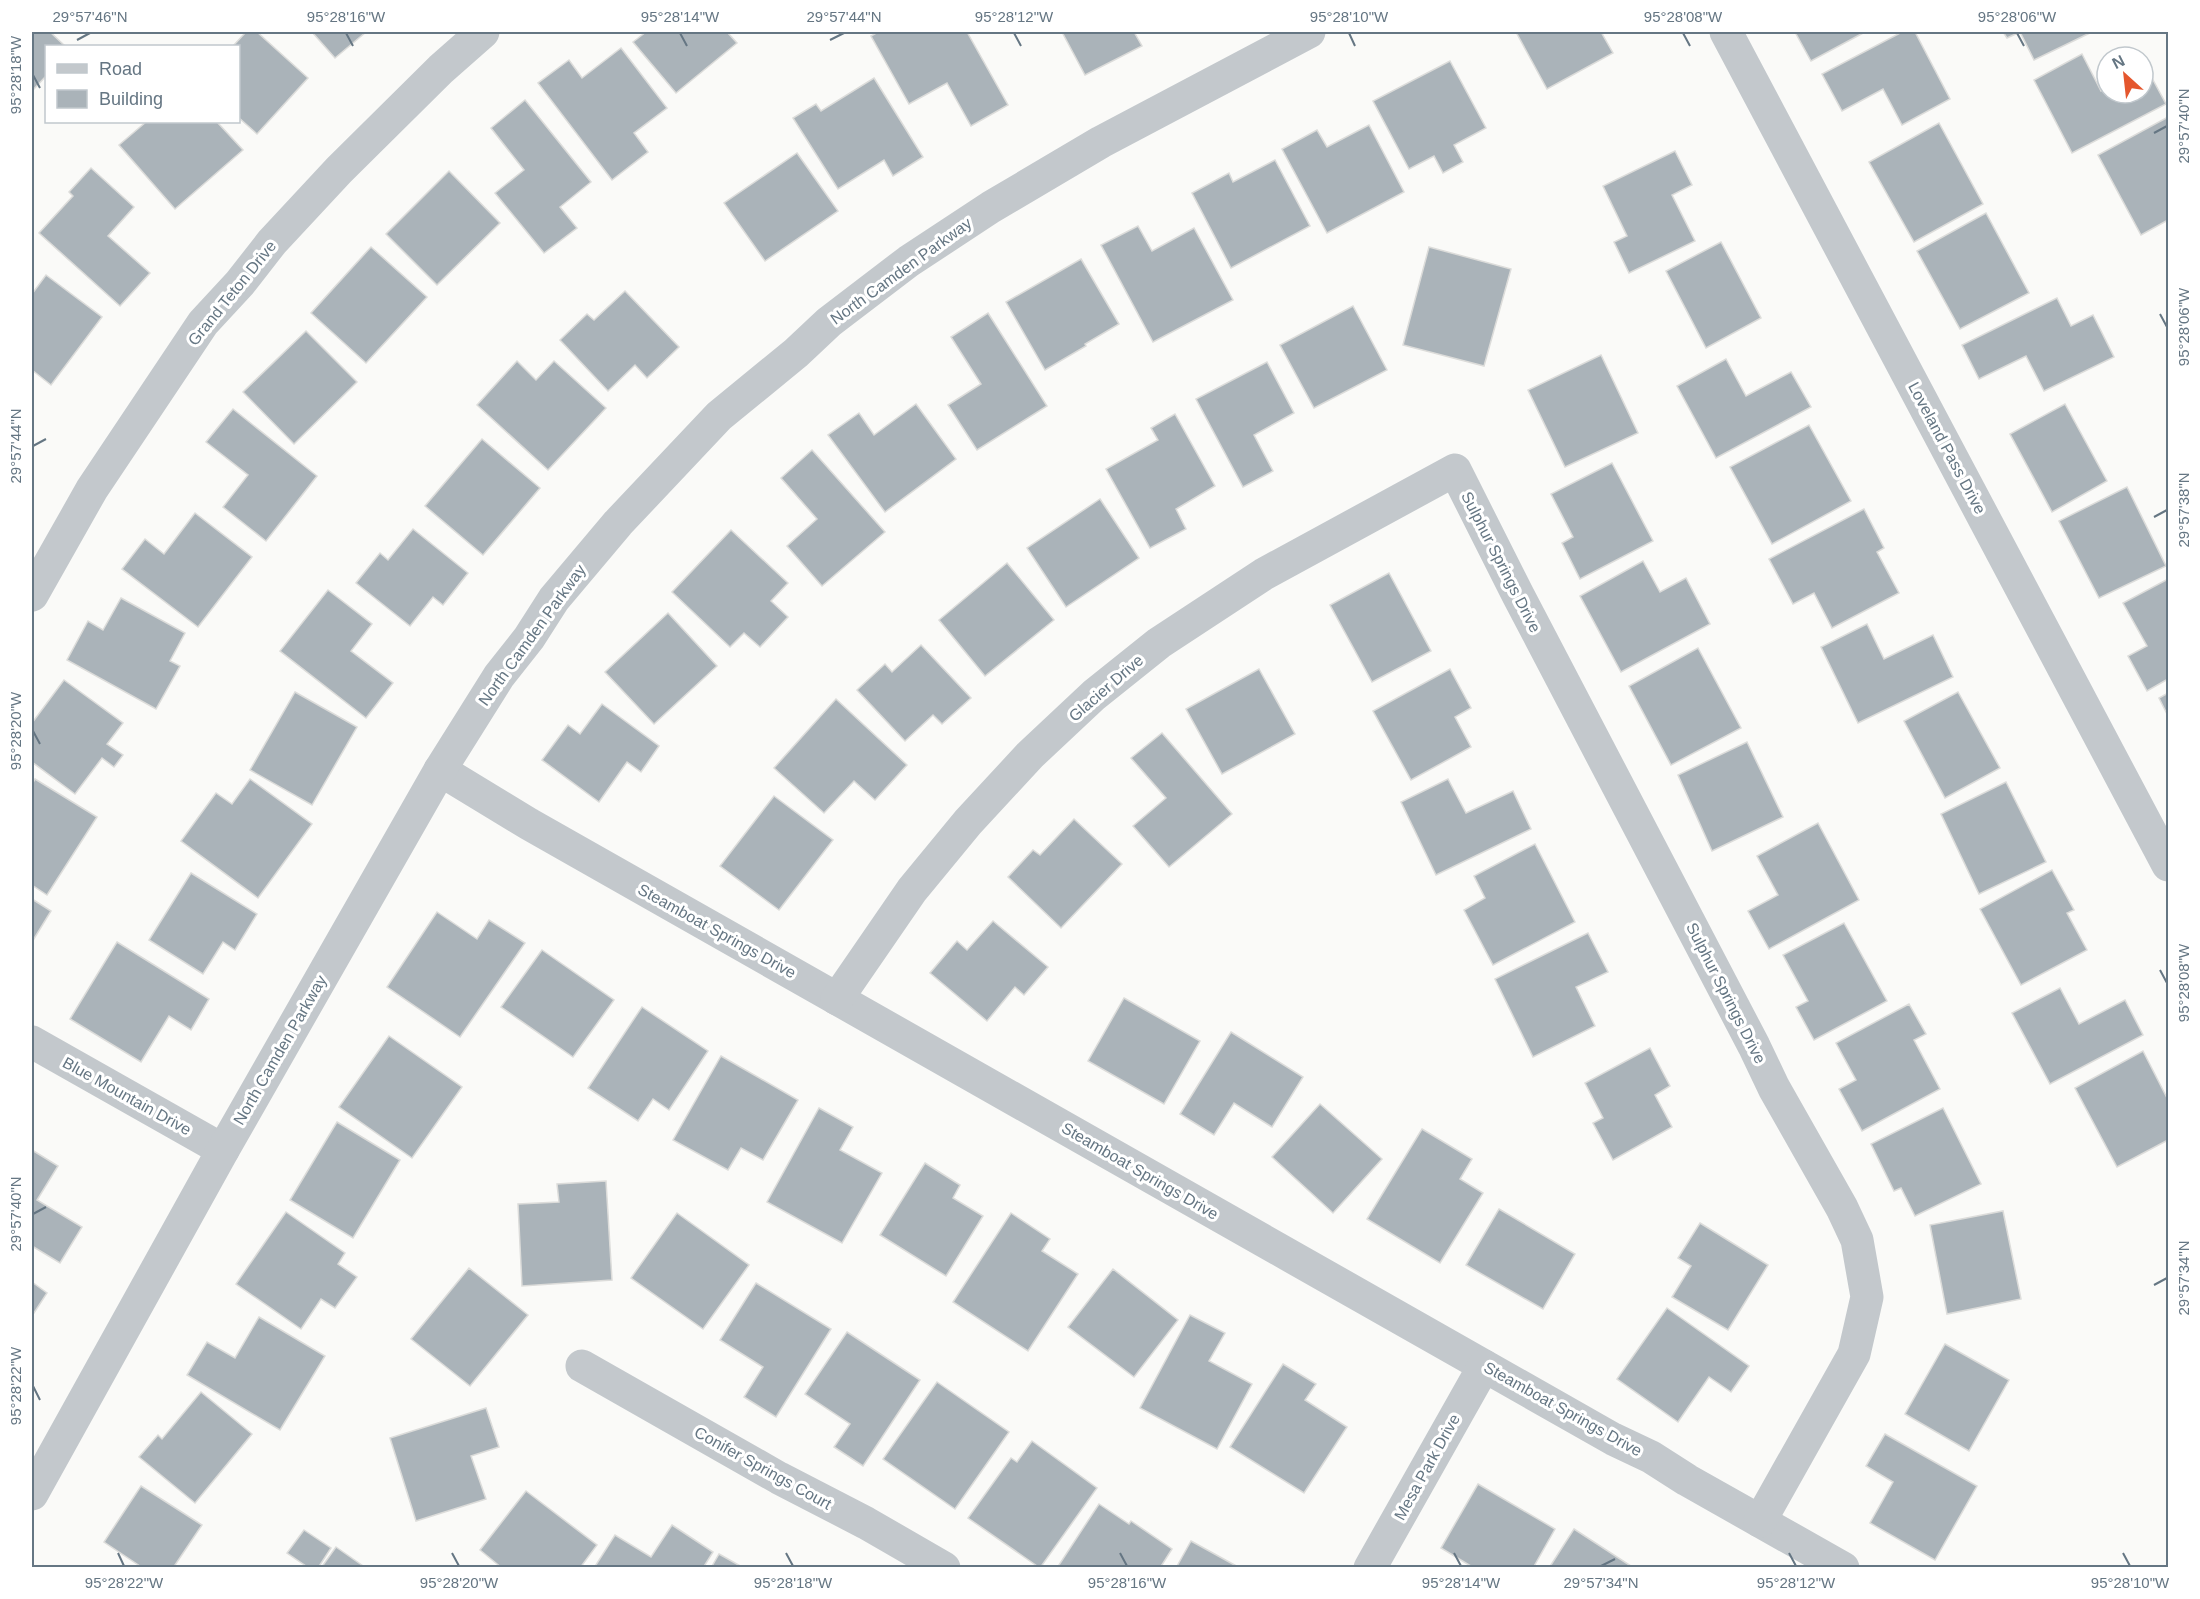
<svg xmlns="http://www.w3.org/2000/svg" width="2200" height="1599" viewBox="0 0 2200 1599" font-family="Helvetica,sans-serif">
<style>
.building{fill:#aab3b9;stroke:#dcdcda;stroke-width:1.5}
.lines{fill:none;stroke-linecap:round;stroke-linejoin:round}
.minor{stroke:#c3c8cc;stroke-width:33}
.ticks{fill:none;stroke:#657683;stroke-width:2}
.labels{text-anchor:middle;dominant-baseline:central;stroke-width:6;stroke-linejoin:round;paint-order:stroke}
.street-label{font-size:16px;fill:#657683;stroke:#fff}
.neatline{fill:none;stroke:#657683;stroke-width:2}
.ticks-label{font-size:15px;text-anchor:middle;fill:#657683}
</style>
<rect width="100%" height="100%" fill="#fafaf8"/>
<g class="building">
<polygon points="32,32 50,32 65,46 46,46 46,76 32,91"/>
<polygon points="246,32 257,32 308,78 257,134 238,117 238,46 233,46"/>
<polygon points="312,32 366,32 335,58"/>
<polygon points="646,32 727,32 737,43 676,93 633,42"/>
<polygon points="878,32 967,32 1008,105 971,126 947,83 909,104 871,36"/>
<polygon points="1062,32 1134,32 1142,46 1085,75"/>
<polygon points="1516,32 1601,32 1613,53 1547,89"/>
<polygon points="1795,32 1865,32 1811,61"/>
<polygon points="1902,32 1915,32 1950,99 1902,125 1883,89 1842,111 1822,74"/>
<polygon points="2003,32 2092,32 2034,60 2020,32 2007,38"/>
<polygon points="621,48 667,108 634,133 648,152 612,180 538,83 569,60 582,78"/>
<polygon points="2082,54 2101,91 2107,88 2107,93 2143,93 2143,69 2146,67 2166,104 2072,153 2034,80"/>
<polygon points="1450,61 1486,128 1454,145 1463,162 1443,173 1434,156 1409,169 1373,101"/>
<polygon points="874,78 923,157 893,176 884,160 838,189 793,118 816,104 821,111"/>
<polygon points="525,100 591,182 560,207 577,228 544,253 495,193 524,170 491,128"/>
<polygon points="2168,117 2168,220 2141,235 2098,155"/>
<polygon points="146,122 217,122 243,150 175,209 119,145"/>
<polygon points="1939,123 1983,204 1914,242 1869,162"/>
<polygon points="1369,125 1404,192 1327,233 1282,149 1317,130 1327,147"/>
<polygon points="1675,151 1692,185 1672,195 1695,241 1629,273 1614,242 1627,236 1603,186"/>
<polygon points="797,153 838,211 765,261 724,203"/>
<polygon points="1275,160 1310,226 1231,268 1192,193 1229,173 1233,182"/>
<polygon points="91,168 134,207 108,236 150,273 120,306 39,233 73,196 69,192"/>
<polygon points="449,171 500,223 437,285 386,234"/>
<polygon points="1986,213 2029,293 1960,329 1917,251"/>
<polygon points="1138,226 1152,251 1194,228 1233,300 1153,342 1101,245"/>
<polygon points="1721,242 1761,318 1706,348 1666,271"/>
<polygon points="371,247 427,297 366,363 311,313"/>
<polygon points="1429,247 1511,269 1484,366 1403,345"/>
<polygon points="1081,259 1119,324 1085,344 1086,346 1045,370 1006,302"/>
<polygon points="46,275 102,317 51,385 32,370 32,294"/>
<polygon points="625,291 679,347 647,378 635,365 608,391 560,340 587,314 594,320"/>
<polygon points="2057,298 2071,326 2093,315 2114,357 2044,391 2026,356 1979,379 1962,345"/>
<polygon points="1353,306 1387,370 1314,408 1280,345"/>
<polygon points="988,313 1047,406 977,450 948,405 981,384 951,337"/>
<polygon points="306,331 357,382 294,444 243,392"/>
<polygon points="1601,355 1638,433 1565,467 1528,390"/>
<polygon points="1726,359 1746,396 1791,372 1811,407 1716,458 1677,386"/>
<polygon points="517,361 536,380 554,361 606,408 548,470 477,405"/>
<polygon points="1267,362 1294,413 1254,435 1273,471 1243,487 1196,399"/>
<polygon points="916,404 956,459 885,512 828,435 859,413 874,435"/>
<polygon points="2065,404 2107,481 2052,512 2010,434"/>
<polygon points="233,409 317,476 266,541 223,507 248,475 206,442"/>
<polygon points="1175,414 1215,486 1176,509 1186,529 1150,548 1106,469 1158,440 1151,428"/>
<polygon points="1809,425 1851,501 1772,544 1730,467"/>
<polygon points="482,439 540,488 483,555 425,506"/>
<polygon points="812,450 885,532 822,586 787,546 817,519 781,478"/>
<polygon points="1612,463 1653,541 1580,579 1562,543 1573,537 1551,494"/>
<polygon points="2127,487 2166,566 2099,598 2059,521"/>
<polygon points="1100,499 1139,558 1066,607 1027,548"/>
<polygon points="1864,509 1884,548 1877,552 1899,593 1832,628 1814,593 1793,604 1769,559"/>
<polygon points="195,513 252,557 198,627 122,569 145,539 164,554"/>
<polygon points="413,529 468,573 443,605 433,597 410,626 356,583 380,553 388,560"/>
<polygon points="731,530 788,583 771,601 788,617 760,647 744,633 730,647 672,592"/>
<polygon points="1643,561 1660,592 1686,578 1710,624 1621,672 1580,596"/>
<polygon points="1007,563 1054,620 985,676 939,620"/>
<polygon points="1389,573 1431,651 1372,682 1330,605"/>
<polygon points="2168,579 2168,679 2147,691 2128,656 2147,646 2123,603"/>
<polygon points="328,590 372,624 351,651 393,683 366,718 280,651"/>
<polygon points="121,598 185,633 170,661 180,666 156,709 67,660 88,621 103,630"/>
<polygon points="668,613 717,666 654,724 605,672"/>
<polygon points="1867,624 1884,659 1933,635 1953,677 1858,723 1821,647"/>
<polygon points="921,645 971,698 942,724 933,715 905,741 857,690 885,664 892,672"/>
<polygon points="1698,648 1741,728 1671,765 1629,686"/>
<polygon points="1259,669 1295,734 1222,774 1186,709"/>
<polygon points="1450,669 1471,708 1455,717 1471,747 1411,780 1373,711"/>
<polygon points="64,680 123,723 107,744 123,755 114,767 102,758 75,794 32,762 32,723"/>
<polygon points="295,692 357,727 312,805 250,770"/>
<polygon points="1958,692 2000,768 1945,798 1904,721"/>
<polygon points="2168,693 2168,716 2159,698"/>
<polygon points="836,699 907,765 875,800 854,781 824,813 774,768"/>
<polygon points="602,704 659,746 641,772 627,762 599,802 542,760 568,725 580,734"/>
<polygon points="1162,733 1232,814 1169,867 1133,826 1166,798 1131,758"/>
<polygon points="1747,742 1783,817 1712,851 1678,775"/>
<polygon points="35,779 97,817 47,895 32,885 32,785"/>
<polygon points="250,779 312,824 258,898 181,841 216,793 232,804"/>
<polygon points="1448,779 1466,813 1513,791 1531,829 1436,875 1401,802"/>
<polygon points="2006,782 2046,862 1979,894 1941,814"/>
<polygon points="774,796 833,840 779,910 720,866"/>
<polygon points="1074,819 1122,864 1061,928 1008,877 1033,850 1040,855"/>
<polygon points="1818,823 1859,900 1769,949 1748,911 1778,895 1757,856"/>
<polygon points="1535,844 1575,922 1493,965 1464,910 1485,898 1474,876"/>
<polygon points="2052,870 2074,910 2067,913 2087,950 2021,985 1980,909"/>
<polygon points="191,873 257,914 235,950 223,942 203,974 149,940"/>
<polygon points="32,899 51,911 32,942"/>
<polygon points="437,912 477,939 489,920 525,943 460,1037 387,987"/>
<polygon points="993,921 1048,967 1024,995 1015,987 987,1021 930,973 957,941 967,950"/>
<polygon points="1844,923 1887,1001 1814,1040 1796,1007 1808,1001 1783,955"/>
<polygon points="1588,933 1608,972 1576,987 1595,1026 1533,1057 1495,979"/>
<polygon points="117,942 209,999 191,1030 169,1016 141,1062 70,1019"/>
<polygon points="542,950 614,1000 573,1057 501,1007"/>
<polygon points="2060,988 2079,1024 2125,1000 2143,1035 2050,1084 2012,1013"/>
<polygon points="1124,998 1200,1041 1164,1104 1088,1061"/>
<polygon points="1909,1004 1926,1034 1914,1040 1940,1089 1862,1131 1839,1089 1856,1080 1836,1043"/>
<polygon points="642,1007 708,1051 669,1110 653,1099 638,1121 588,1088"/>
<polygon points="1231,1032 1303,1077 1272,1127 1234,1103 1214,1135 1180,1114"/>
<polygon points="389,1036 462,1087 412,1158 339,1107"/>
<polygon points="1650,1048 1670,1086 1655,1095 1672,1127 1613,1160 1593,1123 1603,1118 1585,1083"/>
<polygon points="2143,1051 2168,1100 2168,1140 2117,1167 2075,1088"/>
<polygon points="721,1056 798,1100 763,1160 741,1148 728,1170 673,1140"/>
<polygon points="1320,1104 1382,1159 1333,1213 1272,1157"/>
<polygon points="819,1108 853,1127 840,1150 882,1173 842,1243 767,1202"/>
<polygon points="1943,1108 1981,1184 1915,1216 1901,1188 1894,1191 1871,1144"/>
<polygon points="337,1122 400,1160 353,1238 290,1200"/>
<polygon points="1422,1129 1472,1159 1460,1179 1483,1193 1440,1263 1367,1219"/>
<polygon points="32,1150 58,1166 37,1200 82,1227 60,1263 32,1246"/>
<polygon points="925,1163 960,1185 953,1198 983,1216 946,1276 880,1235"/>
<polygon points="606,1181 612,1280 522,1286 518,1204 559,1202 557,1184"/>
<polygon points="1499,1209 1575,1254 1543,1309 1466,1265"/>
<polygon points="2003,1211 2021,1299 1947,1314 1930,1225"/>
<polygon points="286,1212 345,1253 338,1264 357,1277 335,1308 321,1299 301,1329 236,1284"/>
<polygon points="677,1213 749,1265 703,1329 631,1278"/>
<polygon points="1011,1213 1050,1239 1042,1251 1078,1274 1028,1351 953,1302"/>
<polygon points="1700,1223 1768,1265 1728,1330 1672,1297 1691,1266 1678,1258"/>
<polygon points="469,1268 528,1315 470,1386 411,1339"/>
<polygon points="1113,1269 1178,1320 1134,1377 1068,1327"/>
<polygon points="32,1282 47,1293 32,1316"/>
<polygon points="756,1283 831,1329 776,1417 744,1397 763,1367 720,1340"/>
<polygon points="1667,1308 1749,1366 1731,1392 1709,1377 1678,1422 1617,1379"/>
<polygon points="1190,1315 1225,1333 1209,1361 1252,1384 1217,1449 1140,1408"/>
<polygon points="259,1317 325,1356 280,1430 187,1375 207,1342 235,1358"/>
<polygon points="847,1332 920,1380 863,1466 834,1447 850,1424 805,1394"/>
<polygon points="1945,1344 2009,1380 1969,1451 1905,1414"/>
<polygon points="1283,1364 1316,1384 1305,1400 1347,1427 1304,1493 1230,1447"/>
<polygon points="937,1382 1009,1432 955,1509 883,1459"/>
<polygon points="201,1392 252,1434 195,1503 139,1457 158,1435 162,1439"/>
<polygon points="486,1408 499,1447 471,1456 486,1499 416,1521 390,1438"/>
<polygon points="1885,1434 1977,1486 1935,1560 1870,1523 1893,1482 1866,1466"/>
<polygon points="1032,1441 1097,1488 1040,1568 968,1518 1011,1458 1017,1462"/>
<polygon points="1478,1484 1555,1529 1533,1568 1474,1568 1441,1548"/>
<polygon points="141,1486 202,1525 173,1568 143,1568 104,1542"/>
<polygon points="526,1491 597,1545 580,1568 502,1568 480,1550"/>
<polygon points="1099,1504 1129,1524 1131,1521 1172,1549 1160,1568 1057,1568"/>
<polygon points="672,1525 713,1552 703,1568 594,1568 615,1535 651,1557"/>
<polygon points="1574,1529 1634,1568 1549,1568"/>
<polygon points="304,1530 331,1548 318,1568 309,1568 287,1553"/>
<polygon points="1191,1541 1240,1568 1176,1568"/>
<polygon points="336,1547 366,1568 321,1568"/>
<polygon points="719,1554 744,1568 711,1568"/>
</g>
<g class="lines">
<g class="minor">
<polyline points="1726,32 2168,865"/>
<polyline points="32,595 92,489 203,323 240,283 272,242 339,170 441,69 483,32"/>
<polyline points="440,770 529,824 1613,1439 1651,1457 1687,1480 1843,1568"/>
<polyline points="837,999 912,890 968,822 1030,755 1094,695 1159,643 1264,574 1455,470 1518,595 1754,1046 1774,1088 1842,1208 1857,1240 1867,1297 1854,1354 1760,1521"/>
<polyline points="32,1042 223,1150"/>
<polyline points="582,1366 779,1478 866,1523 944,1568"/>
<polyline points="32,1494 223,1150 440,770 499,676 529,638 554,599 618,523 719,416 796,353 829,322 909,261 991,207 1101,142 1309,32"/>
<polyline points="1370,1568 1484,1366"/>
</g>
</g>
<path class="ticks" d="M346,33L353,46M680,33L687,46M1014,33L1021,46M1349,33L1355,46M1683,33L1690,46M2017,33L2024,46M77,40L90,33M830,40L844,33M33,75L40,88M2154,133L2167,126M2160,314L2167,327M33,446L46,439M2154,517L2167,510M33,731L40,744M2160,970L2167,983M33,1214L46,1207M2154,1285L2167,1278M33,1386L40,1400M118,1553L124,1566M452,1553L459,1566M786,1553L793,1566M1120,1553L1127,1566M1454,1553L1461,1566M1789,1553L1796,1566M2123,1553L2130,1566M1601,1566L1615,1559"/>
<g class="labels">
<g class="street-label">
<text transform="translate(901 271) rotate(-36)">North Camden Parkway</text>
<text transform="translate(232 293) rotate(-51)">Grand Teton Drive</text>
<text transform="translate(1947 448) rotate(62)">Loveland Pass Drive</text>
<text transform="translate(1501 562) rotate(63)">Sulphur Springs Drive</text>
<text transform="translate(532 635) rotate(-54)">North Camden Parkway</text>
<text transform="translate(1106 688) rotate(-41)">Glacier Drive</text>
<text transform="translate(717 931) rotate(29)">Steamboat Springs Drive</text>
<text transform="translate(1726 993) rotate(63)">Sulphur Springs Drive</text>
<text transform="translate(280 1050) rotate(-60)">North Camden Parkway</text>
<text transform="translate(127 1096) rotate(29)">Blue Mountain Drive</text>
<text transform="translate(1140 1171) rotate(30)">Steamboat Springs Drive</text>
<text transform="translate(1563 1409) rotate(29)">Steamboat Springs Drive</text>
<text transform="translate(1427 1467) rotate(-61)">Mesa Park Drive</text>
<text transform="translate(763 1468) rotate(29)">Conifer Springs Court</text>
</g>
</g>
<rect width="2200" height="1599" fill="none" stroke="#ffffff" stroke-width="66"/>
<rect x="45" y="45" width="195" height="78" fill="#ffffff" stroke="#c1c8cd" stroke-width="1.5"/>
<rect x="57" y="64" width="30" height="9" fill="#c3c8cc" stroke="#c1c8cd" stroke-width="1.5"/>
<text x="99" y="75" font-size="18" fill="#657683">Road</text>
<rect x="57" y="90" width="30" height="18" fill="#aab3b9" stroke="#c1c8cd" stroke-width="1.5"/>
<text x="99" y="105" font-size="18" fill="#657683">Building</text>
<g transform="translate(2125 75) rotate(333)"><circle r="28" fill="#ffffff" stroke="#c1c8cd" stroke-width="1.5"/>
<path d="M0-4.5L10 22L0 15L-10 22Z" fill="#e4572e"/>
<text y="-9" font-size="16" font-weight="bold" text-anchor="middle" fill="#657683">N</text>
</g>
<rect x="33" y="33" width="2134" height="1533" class="neatline"/>
<g class="ticks-label">
<text x="90" y="22">29°57'46"N</text>
<text x="346" y="22">95°28'16"W</text>
<text x="680" y="22">95°28'14"W</text>
<text x="844" y="22">29°57'44"N</text>
<text x="1014" y="22">95°28'12"W</text>
<text x="1349" y="22">95°28'10"W</text>
<text x="1683" y="22">95°28'08"W</text>
<text x="2017" y="22">95°28'06"W</text>
<text transform="translate(16 75) rotate(-90)" y="5">95°28'18"W</text>
<text transform="translate(2184 126) rotate(-90)" y="5">29°57'40"N</text>
<text transform="translate(2184 327) rotate(-90)" y="5">95°28'06"W</text>
<text transform="translate(16 446) rotate(-90)" y="5">29°57'44"N</text>
<text transform="translate(2184 510) rotate(-90)" y="5">29°57'38"N</text>
<text transform="translate(16 731) rotate(-90)" y="5">95°28'20"W</text>
<text transform="translate(2184 983) rotate(-90)" y="5">95°28'08"W</text>
<text transform="translate(16 1214) rotate(-90)" y="5">29°57'40"N</text>
<text transform="translate(2184 1278) rotate(-90)" y="5">29°57'34"N</text>
<text transform="translate(16 1386) rotate(-90)" y="5">95°28'22"W</text>
<text x="124" y="1588">95°28'22"W</text>
<text x="459" y="1588">95°28'20"W</text>
<text x="793" y="1588">95°28'18"W</text>
<text x="1127" y="1588">95°28'16"W</text>
<text x="1461" y="1588">95°28'14"W</text>
<text x="1601" y="1588">29°57'34"N</text>
<text x="1796" y="1588">95°28'12"W</text>
<text x="2130" y="1588">95°28'10"W</text>
</g>
</svg>
